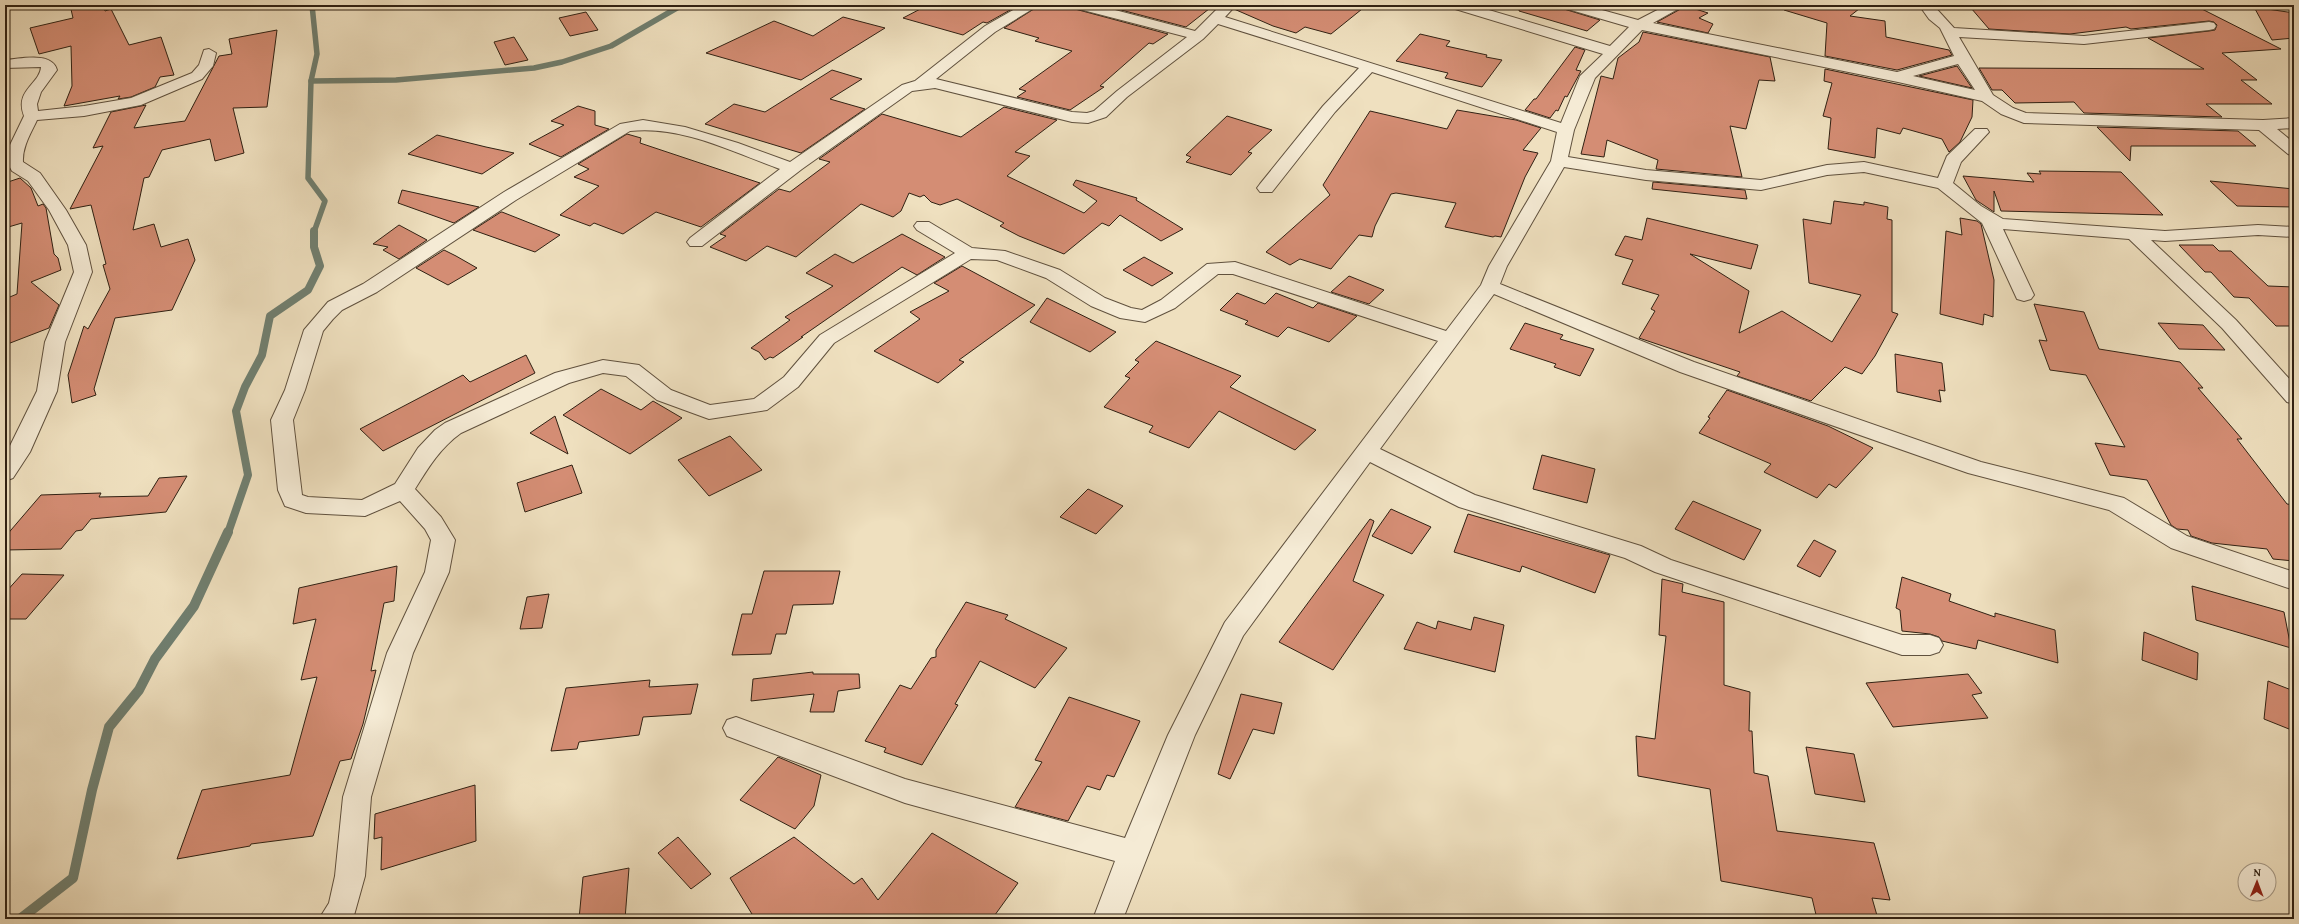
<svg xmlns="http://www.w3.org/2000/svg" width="2299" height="924" viewBox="0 0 2299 924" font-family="'Gentium Book Plus',serif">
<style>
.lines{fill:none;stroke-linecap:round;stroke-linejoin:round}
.stream-far2{stroke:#707f70;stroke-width:5.5}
.stream-far1{stroke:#707f70;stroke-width:8}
.stream{stroke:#707f70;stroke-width:10}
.building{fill:#d48d74;stroke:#302113}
.minor-casing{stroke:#60513e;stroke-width:2}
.minor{fill:#f5ebd5;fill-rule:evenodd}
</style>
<rect width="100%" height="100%" fill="#efe0bf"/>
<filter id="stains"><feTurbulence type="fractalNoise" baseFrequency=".005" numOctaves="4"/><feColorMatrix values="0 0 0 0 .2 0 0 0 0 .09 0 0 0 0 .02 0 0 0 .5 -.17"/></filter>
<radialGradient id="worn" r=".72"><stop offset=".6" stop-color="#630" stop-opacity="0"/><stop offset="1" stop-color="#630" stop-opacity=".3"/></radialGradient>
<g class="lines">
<g class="stream-far2">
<polyline points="312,5 317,54 311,81 308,178 325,201 314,232"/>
<polyline points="311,81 396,80 534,68 562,62 611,46 682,5"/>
</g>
<polyline class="stream-far1" points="228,533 248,475 236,411 245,387 262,355 270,316 308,290 320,266 314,247 314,231"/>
<polyline class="stream" points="20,919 73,878 92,790 109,727 139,690 155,659 194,606 228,532"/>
</g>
<g class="building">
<polygon points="70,5 103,5 105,11 111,9 129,45 161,37 174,75 160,77 155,87 131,97 118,99 120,96 64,106 72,86 71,46 39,54 30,28 73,18"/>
<polygon points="928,5 1019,5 987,23 983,22 963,35 903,18"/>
<polygon points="1040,5 1072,5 1075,9 1168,34 1153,44 1149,43 1100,86 1104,87 1070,110 1017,97 1026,91 1019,89 1072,51 1035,41 1039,38 1004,28"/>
<polygon points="1102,5 1214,5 1186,27"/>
<polygon points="1237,5 1367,5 1331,34 1305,27 1296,33 1273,26 1234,9"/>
<polygon points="1520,5 1561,5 1564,9 1600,20 1587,31 1519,11"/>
<polygon points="1785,5 1864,5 1850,16 1885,21 1886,37 1949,50 1952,55 1897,70 1825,56 1827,23 1784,10"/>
<polygon points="1974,5 2194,5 2281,49 2222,53 2257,80 2241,80 2272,104 2206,104 2222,117 2084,113 2074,102 2015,103 2002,90 1992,90 1979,68 2204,69 2148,38 2209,31 2215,30 2217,25 2214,22 2209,21 2131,29 2126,27 2070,34 1989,29 1971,8 1977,8"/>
<polygon points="1686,6 1708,13 1699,18 1713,24 1708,33 1657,22"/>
<polygon points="2254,7 2294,13 2294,38 2272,40"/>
<polygon points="586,12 598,30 570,36 559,18"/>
<polygon points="843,17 885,28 801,80 706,53 774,21 813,36"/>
<polygon points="277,30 267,107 233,108 244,153 215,161 210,139 162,150 149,177 144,178 133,230 154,224 161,247 188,239 195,260 172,310 115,318 94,389 96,395 72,403 68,375 84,326 88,329 110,289 103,265 106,264 91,205 70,209 103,146 93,148 111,112 146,105 134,128 185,121 219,56 232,54 229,39"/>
<polygon points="1643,32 1770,57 1775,81 1759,80 1746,129 1730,126 1742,177 1656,169 1658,160 1607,140 1604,157 1581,154 1601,76 1613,79 1618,58 1639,42"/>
<polygon points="1420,34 1450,41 1446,46 1487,55 1486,57 1502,60 1482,87 1445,78 1448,73 1396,61"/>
<polygon points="514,37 528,60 505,65 494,42"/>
<polygon points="1575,47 1585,50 1576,70 1581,71 1567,97 1565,96 1558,111 1556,110 1550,118 1525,110 1534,99 1536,99"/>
<polygon points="1957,66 1972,88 1919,76"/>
<polygon points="1825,69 1973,100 1972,117 1960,142 1949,152 1942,139 1903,128 1900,134 1877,128 1875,158 1828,149 1831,118 1823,116 1832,83 1824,81"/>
<polygon points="832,70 862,79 830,99 865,109 801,153 705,124 734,104 765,112"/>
<polygon points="578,106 595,111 595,125 609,129 561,157 529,144 564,125 551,121"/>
<polygon points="1004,107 1057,120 1015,152 1030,156 1007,176 1084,213 1097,201 1073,185 1076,180 1137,198 1136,200 1183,229 1161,241 1120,215 1109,226 1102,223 1064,254 1019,236 1000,226 1004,223 957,199 940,205 931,202 924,195 920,197 909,193 901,211 893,217 861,204 796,257 767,246 746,261 710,247 726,236 720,234 779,189 790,192 830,162 819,159 882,114 961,137"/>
<polygon points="1457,110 1516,120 1541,128 1523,150 1538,153 1525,177 1501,237 1495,236 1493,237 1445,227 1456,203 1396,193 1391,194 1375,226 1372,237 1359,235 1331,269 1300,259 1290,265 1266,252 1330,195 1323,185 1370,111 1447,129"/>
<polygon points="1227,116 1272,130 1248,152 1252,153 1231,175 1186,162 1191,157 1186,155"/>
<polygon points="2097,127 2238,131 2256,146 2131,146 2130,161"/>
<polygon points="627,134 641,138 640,143 760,183 701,227 656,212 623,234 594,223 590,226 560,215 599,186 574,177 589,169 578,164"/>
<polygon points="437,135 486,147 514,153 482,174 408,154"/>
<polygon points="2039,171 2121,172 2163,215 2001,211 1994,191 1994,212 1976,200 1963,176 2034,182 2027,173 2041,174"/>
<polygon points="20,178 31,188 38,206 43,204 46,208 54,254 58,258 61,270 31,282 59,305 49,328 5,345 5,299 17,294 22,223 5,228 5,183"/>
<polygon points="2210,181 2294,189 2294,207 2237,206"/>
<polygon points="1653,182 1745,190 1747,199 1652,189"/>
<polygon points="402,190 479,207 454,223 398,203"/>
<polygon points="1834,201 1864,205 1864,202 1888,207 1887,219 1892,220 1892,312 1898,314 1875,356 1862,374 1845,367 1811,401 1737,376 1740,372 1639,338 1655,311 1651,309 1659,295 1622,284 1633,260 1615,255 1625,236 1642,240 1647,218 1758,245 1751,269 1690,254 1749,291 1739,333 1782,311 1832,342 1861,295 1809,283 1803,219 1831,224"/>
<polygon points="501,212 502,212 560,235 535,252 473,230"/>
<polygon points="1960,218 1977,221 1981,224 1994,280 1993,317 1984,314 1983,325 1940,314 1946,231 1962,235"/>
<polygon points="399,225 427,240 399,259 383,250 388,247 373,244"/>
<polygon points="902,234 945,257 917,275 902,267 801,337 803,337 773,358 770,357 765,360 759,352 751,348 790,320 785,317 833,286 806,273 835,254 853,263"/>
<polygon points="2179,245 2213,245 2219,251 2231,251 2268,286 2294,287 2294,326 2276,326 2249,298 2234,297 2211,272 2205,272"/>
<polygon points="444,250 456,256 477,268 448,285 416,268"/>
<polygon points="1144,257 1173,273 1152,286 1123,270"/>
<polygon points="962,266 1035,305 959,360 964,362 938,383 874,351 920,319 910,312 949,291 934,283"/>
<polygon points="1349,276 1384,290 1369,304 1331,292"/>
<polygon points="1237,293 1265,304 1276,293 1313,308 1318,303 1357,316 1329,342 1288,327 1278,337 1245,324 1248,321 1220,310"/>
<polygon points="1047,298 1116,332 1090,352 1030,322"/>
<polygon points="2034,304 2084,312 2099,349 2180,362 2203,388 2198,388 2242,439 2237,439 2287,504 2294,505 2294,561 2273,559 2267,549 2212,543 2191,536 2188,530 2177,529 2171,525 2147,480 2110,475 2095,443 2125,447 2086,375 2050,370 2039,340 2047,341"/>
<polygon points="1525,323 1563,335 1560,339 1594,349 1580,376 1554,367 1556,364 1510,349"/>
<polygon points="2158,323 2203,325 2225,350 2179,349"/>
<polygon points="1156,341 1241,376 1230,387 1316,430 1295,450 1219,411 1189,448 1149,432 1153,426 1104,407 1130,378 1125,376 1139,362 1135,360"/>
<polygon points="1895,354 1942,363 1945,391 1939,390 1941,402 1897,392"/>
<polygon points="526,355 535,373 383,451 360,429 463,375 470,382"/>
<polygon points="601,389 641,410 653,401 682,418 630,454 563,415"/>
<polygon points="1727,390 1828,426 1873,448 1836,488 1829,484 1817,498 1764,472 1771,464 1699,433 1710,418 1708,417"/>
<polygon points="555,416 568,454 530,433"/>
<polygon points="730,436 762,470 709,496 678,460"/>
<polygon points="1542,455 1595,469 1587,503 1533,489"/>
<polygon points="572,465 582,493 525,512 517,483"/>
<polygon points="187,476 166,512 91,519 82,530 76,531 61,549 5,550 5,537 41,495 101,493 99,497 148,496 159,478"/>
<polygon points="1088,489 1123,506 1096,534 1060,517"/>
<polygon points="1693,501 1761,530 1744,560 1675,529"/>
<polygon points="1391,509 1431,527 1412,554 1372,536"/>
<polygon points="1468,514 1610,555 1595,593 1522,566 1520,572 1454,552"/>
<polygon points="1370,519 1374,521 1353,581 1384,595 1333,670 1279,642"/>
<polygon points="1814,540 1836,551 1820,577 1797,566"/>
<polygon points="397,566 394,601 384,603 371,671 376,670 363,724 351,759 340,761 313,836 251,844 250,846 177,859 202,790 290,775 317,677 301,680 316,619 293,624 299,588"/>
<polygon points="764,571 840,571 833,604 793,605 786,634 776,634 771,654 732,655 742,614 752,614"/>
<polygon points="22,574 64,575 26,619 5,619 5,593"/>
<polygon points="1902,577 1951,594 1949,601 1995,617 1995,613 2055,630 2058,663 1978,640 1976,649 1942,641 1939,637 1930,634 1902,631 1900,610 1896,608"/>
<polygon points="1662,579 1683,584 1682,592 1724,602 1724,685 1750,692 1749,731 1752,731 1754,773 1768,776 1777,831 1874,843 1890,900 1872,898 1878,919 1817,919 1812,898 1721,881 1710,789 1638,776 1636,736 1655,739 1666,636 1659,635"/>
<polygon points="2192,586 2284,612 2291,648 2196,620"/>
<polygon points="549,594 542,628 520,629 527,597"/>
<polygon points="966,602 1008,615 1005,619 1067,648 1035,688 980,661 955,704 958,705 922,765 884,752 886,748 865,741 900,685 911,689 931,658 936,657 936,650"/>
<polygon points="1474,617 1504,625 1495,672 1404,649 1417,622 1436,629 1438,621 1471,630"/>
<polygon points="2144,632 2198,653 2197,680 2142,660"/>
<polygon points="813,672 813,674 859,674 860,688 838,691 834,712 810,712 814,694 751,701 753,679"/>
<polygon points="1968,674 1982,693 1972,695 1988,718 1893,727 1866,683"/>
<polygon points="650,680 649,687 698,684 691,714 643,717 639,735 579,742 577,749 551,751 566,688"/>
<polygon points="2268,681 2294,691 2294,731 2264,719"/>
<polygon points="1241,694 1282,703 1274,734 1253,729 1230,779 1218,774"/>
<polygon points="1069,697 1140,721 1114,777 1107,775 1100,790 1087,786 1068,821 1015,807 1042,762 1035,760"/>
<polygon points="1806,747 1854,754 1865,802 1815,794"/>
<polygon points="778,757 821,775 814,806 795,829 740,800"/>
<polygon points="475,785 476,841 381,870 382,837 374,839 375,814"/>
<polygon points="932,833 1018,883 992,919 755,919 730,878 794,837 854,884 862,878 878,900"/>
<polygon points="678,837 711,874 691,889 658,853"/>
<polygon points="629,868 625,919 579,919 583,877"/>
</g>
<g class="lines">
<defs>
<g id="minor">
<path d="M1022,5H1039L995,32L936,79L1072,112L1087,113L1094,111L1117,91L1187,37L1075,8L1073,5H1096L1195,31L1221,5H1236L1225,17L1561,123L1580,76L1603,54L1452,8L1450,5H1472L1610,46L1629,27L1564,8L1562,5H1584L1638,20L1667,5H1685L1653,23L1897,72L1954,56L1940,28L1929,19L1919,5H1933L1954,28L2084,36L2209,22L2214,23L2216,26L2214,29L2209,30L2084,44L1959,37L1993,95L2013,108L2026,113L2263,120L2294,118V128L2277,129L2294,143V156L2288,154L2259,130L2024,123L2001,114L1982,101L1898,82L1642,30L1595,78L1574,130L1568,157L1646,170L1761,180L1827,165L1864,162L1938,178L1947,156L1975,129H1987L1989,132L1961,162L1953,183L1981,206L2003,219L2165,231L2258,225L2294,227V237L2258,235L2165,241L2151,240L2236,320L2294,384V404L2287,402L2222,328L2129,239L2003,229L2034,295L2031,299L2024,301L2017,299L1982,223L1938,188L1864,172L1827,175L1761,190L1646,180L1564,167L1507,266L1500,284L1694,362L1981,462L2124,498L2187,536L2294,572V590L2171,548L2109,510L1968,473L1680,372L1494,294L1380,449L1475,495L1641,546L1671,560L1902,635H1930L1939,638L1943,645L1939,652L1930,655H1902L1655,572L1625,558L1459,507L1370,462L1243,636L1195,735L1123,919H1093L1115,861L905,803L727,736L723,728L727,720L736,717L905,779L1125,838L1168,735L1225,622L1438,341L1233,274H1218L1175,308L1145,322L1120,318L1091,306L1046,278L997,260L971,259L834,343L798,387L767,410L709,419L657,400L626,376L603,373L569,383L461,433C440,448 428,468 415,489L441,517L455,540L449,572L413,653L371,797L365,876L353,919H319L329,903L335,876L343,797L387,653L425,572L431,540L425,529L400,501L365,516L306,513L285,506L278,490L271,420L285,390L304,330L328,302L363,284L504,192L620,124L643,120L685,127L738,143L790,162L902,85L915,81L985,26ZM1218,24L1359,68L1323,106L1260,184L1257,188L1260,192H1272L1335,112L1372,72L1557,132L1551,161L1489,266L1481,285L1446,331L1235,262L1207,264L1161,300L1142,310L1131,308L1105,298L1060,270L1005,251L972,248L929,222H917L914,226L917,230L955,253L820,335L784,377L754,399L710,405L671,390L639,365L603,360L555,373L445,423L435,430L418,448L395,484L362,500L308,497L302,495L293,420L305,390L323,331L333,319L342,310L377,292L516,200L630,131C681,125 733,152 780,169L690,238L687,242L690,246H702L802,169L912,91L935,88L1072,122L1088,123L1106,117L1127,97L1203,39ZM1958,64L1975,90L1913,76Z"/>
<path d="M209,49L216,53L213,66L202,79L141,105L84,116L37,120C31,133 22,147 23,162L40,173L66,210L86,245L92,272L65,342L57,391L30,452L13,478L5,481V456L37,391L45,342L74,272L68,245L49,210L28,181L12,171L7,162L10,145L24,116C14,90 40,84 41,67L5,68V60C20,59 52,51 57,70L41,92L37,104L38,111L84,106L131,98L192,73L199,65L204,50Z"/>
</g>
</defs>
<use href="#minor" class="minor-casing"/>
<use href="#minor" class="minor"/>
</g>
<rect width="2299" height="924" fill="none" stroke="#efe0bf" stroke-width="20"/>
<rect x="6" y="6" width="2287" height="912" fill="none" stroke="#302113" stroke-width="2"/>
<rect x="10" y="10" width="2279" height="904" fill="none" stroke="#302113"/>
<g transform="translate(2257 882) rotate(1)"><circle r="19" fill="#f5ebd5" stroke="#a69a87"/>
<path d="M0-3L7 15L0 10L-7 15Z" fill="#8f2418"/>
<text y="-6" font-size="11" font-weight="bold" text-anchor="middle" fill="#302113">N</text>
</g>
<rect width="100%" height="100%" filter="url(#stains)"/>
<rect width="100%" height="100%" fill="url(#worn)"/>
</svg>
